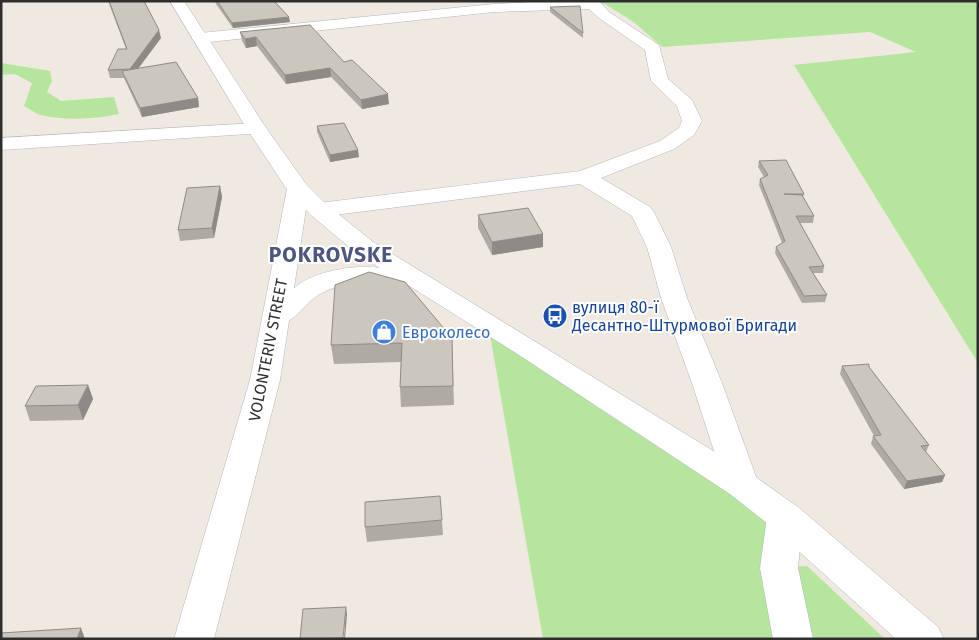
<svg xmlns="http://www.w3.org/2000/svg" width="979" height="640" viewBox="0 0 979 640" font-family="'Fira Sans',sans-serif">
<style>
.green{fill:#b6e59e}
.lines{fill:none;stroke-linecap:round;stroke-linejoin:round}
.minor-casing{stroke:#b4b7c1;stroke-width:1}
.tertiary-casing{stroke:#b4b7c1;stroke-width:1}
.minor{fill:#fff;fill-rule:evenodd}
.tertiary{fill:#fff;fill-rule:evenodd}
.wall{fill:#afaba4}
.shaded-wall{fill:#8e8b86}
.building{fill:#cbc7bf;stroke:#8e8b86}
.labels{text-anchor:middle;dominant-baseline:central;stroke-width:4;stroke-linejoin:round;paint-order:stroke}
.transit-label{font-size:16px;fill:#164399;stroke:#fff;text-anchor:start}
.shop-label{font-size:16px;fill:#366cbe;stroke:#fff;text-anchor:start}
.street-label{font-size:16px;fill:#2e2e2e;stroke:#fff}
.district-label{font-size:21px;font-weight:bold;letter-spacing:1px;fill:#4d5680;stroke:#fff}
</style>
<rect width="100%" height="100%" fill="#efe9e1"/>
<g class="green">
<polygon points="575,1 978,1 978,363 794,65 916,52 870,32 662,47 635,23 605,4"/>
<path d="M1,63L50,71L52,81L47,92L61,101L114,97L119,114C95,119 66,121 41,115C36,114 30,109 24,106L32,83L15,74L1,75Z"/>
<polygon points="488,323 785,517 779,568 807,566 885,639 543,639"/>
</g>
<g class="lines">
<defs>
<g id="minor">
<polygon points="552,1 599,1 609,12 659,45 668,79 692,100 702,121 694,135 674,149 601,178 650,207 654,212 671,247 687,298 722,383 759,485 754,494 742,498 730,494 725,485 692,383 661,298 647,247 632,216 580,184 319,217 311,215 307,210 311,205 319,203 580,171 660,141 679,128 682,121 677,106 651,81 645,50 599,18 589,9 494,12 200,43 194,41 192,38 194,35 200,33 494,4"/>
<polygon points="257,123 264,125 267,129 264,133 1,150 1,138"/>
<polygon points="298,182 306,184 309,189 280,380 214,639 174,639 250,380 287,189 290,184"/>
<polygon points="785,504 798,507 803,517 798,568 813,639 773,639 760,568 767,517 772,507"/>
</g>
<path id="tertiary" d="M170,1H184L266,128L306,184L327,205L373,242L754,476L798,507L938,627L944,639H896L772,527L730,494L516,353L408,285C397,288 389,284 378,283C359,280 339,284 322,293C301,303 295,330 267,323L263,317L267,311C278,302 289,291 301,283C319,271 358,264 380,268L355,252L311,215L290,194L247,129Z"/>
</defs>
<use href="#minor" class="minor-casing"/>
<use href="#tertiary" class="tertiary-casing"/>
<use href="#minor" class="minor"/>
<use href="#tertiary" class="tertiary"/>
</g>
<g class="wall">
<polygon points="108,1 144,1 161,38 138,68 198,98 199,107 142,117 124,78 110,78 108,70 126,49"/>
<polygon points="215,1 274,1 290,22 233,28 216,4"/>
<polygon points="550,7 583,33 583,38 550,12"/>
<polygon points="240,32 344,62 389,104 362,109 331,77 286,84 257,46 246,48 242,41"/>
<polygon points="317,126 359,157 330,162 317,132"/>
<polygon points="759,161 804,194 803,197 814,216 813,223 800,223 824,266 823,273 813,273 827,295 825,302 802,303 775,253 776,247 782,243 759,185 760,179 764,177 758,167"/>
<polygon points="220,186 222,197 214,238 180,241 178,230"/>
<polygon points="478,215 543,234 543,247 492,255 478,228"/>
<polygon points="452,338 454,405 401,407 400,387 401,362 334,364 331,345"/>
<polygon points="842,366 869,367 929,445 926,452 945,475 942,482 904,489 871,444 873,436 874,436 840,374"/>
<polygon points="88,385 93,399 83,420 30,421 25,406"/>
<polygon points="442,520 443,535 367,542 365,527"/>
</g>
<g class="shaded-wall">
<polygon points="289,17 290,22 233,28 232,23"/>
<polygon points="159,30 161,38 132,77 130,69"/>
<polygon points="256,37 257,46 246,48 245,39"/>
<polygon points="330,68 331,77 286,84 285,75"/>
<polygon points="388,94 389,104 362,109 361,100"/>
<polygon points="198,98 199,107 142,117 140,108"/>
<polygon points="358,150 359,157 330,162 330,155"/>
<polygon points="220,186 222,197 214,238 212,228"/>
<polygon points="543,234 543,247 492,255 492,242"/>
<polygon points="88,385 93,399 83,420 78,405"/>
<polygon points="945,475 942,482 904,489 907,481"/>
<polygon points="346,607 347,615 345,639 344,639"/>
<polygon points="81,628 85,639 77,639"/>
</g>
<g class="building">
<polygon points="109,1 144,1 159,30 130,69 108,70 118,49 127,49"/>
<polygon points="217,1 274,1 289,17 232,23"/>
<polygon points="580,6 583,33 550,7"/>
<polygon points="310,25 344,62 352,60 388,94 361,100 330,68 285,75 256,37 245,39 240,32"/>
<polygon points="176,62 198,98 140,108 122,71"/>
<polygon points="344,123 358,150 330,155 317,126"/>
<polygon points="786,160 804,194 784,194 802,195 814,216 796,216 824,266 809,267 827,295 804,296 776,247 785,241 760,179 768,175 759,161"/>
<polygon points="220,186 212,228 178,230 187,188"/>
<polygon points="528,208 543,234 492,242 478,215"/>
<polygon points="369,272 405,282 452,338 453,386 400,387 402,343 331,345 335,285"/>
<polygon points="869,364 869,367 929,445 921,446 945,475 907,481 873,436 881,435 842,366"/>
<polygon points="88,385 78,405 25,406 36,386"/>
<polygon points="440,496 442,520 365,527 365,502"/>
<polygon points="346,607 343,638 300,639 303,609"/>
<polygon points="81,628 77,639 1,639 1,633"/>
</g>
<defs>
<symbol id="bus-disc" viewBox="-11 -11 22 22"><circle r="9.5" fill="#1a4fb4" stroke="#fff"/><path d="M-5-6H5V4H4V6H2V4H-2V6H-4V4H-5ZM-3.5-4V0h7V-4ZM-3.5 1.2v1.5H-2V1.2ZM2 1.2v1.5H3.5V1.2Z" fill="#fff"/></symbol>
<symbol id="shop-disc" viewBox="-11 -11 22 22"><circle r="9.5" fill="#3f7fe0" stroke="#fff"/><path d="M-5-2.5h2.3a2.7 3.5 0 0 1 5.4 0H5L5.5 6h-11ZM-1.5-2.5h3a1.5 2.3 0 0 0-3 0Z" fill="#fff"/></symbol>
</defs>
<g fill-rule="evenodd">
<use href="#bus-disc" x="541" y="302" width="28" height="28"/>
<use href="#shop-disc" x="370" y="318" width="28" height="28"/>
</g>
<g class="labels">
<g class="transit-label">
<text x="572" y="307">вулиця 80-ї<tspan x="572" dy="18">Десантно-Штурмової Бригади</tspan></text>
</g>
<g class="shop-label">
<text x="402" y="332">Евроколесо</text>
</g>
<g class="street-label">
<text transform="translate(268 350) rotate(-79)">VOLONTERIV STREET</text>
</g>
<g class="district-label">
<text x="331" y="255">POKROVSKE</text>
</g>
</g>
<rect width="979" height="640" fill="none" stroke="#2e2e2e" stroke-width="5"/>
</svg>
